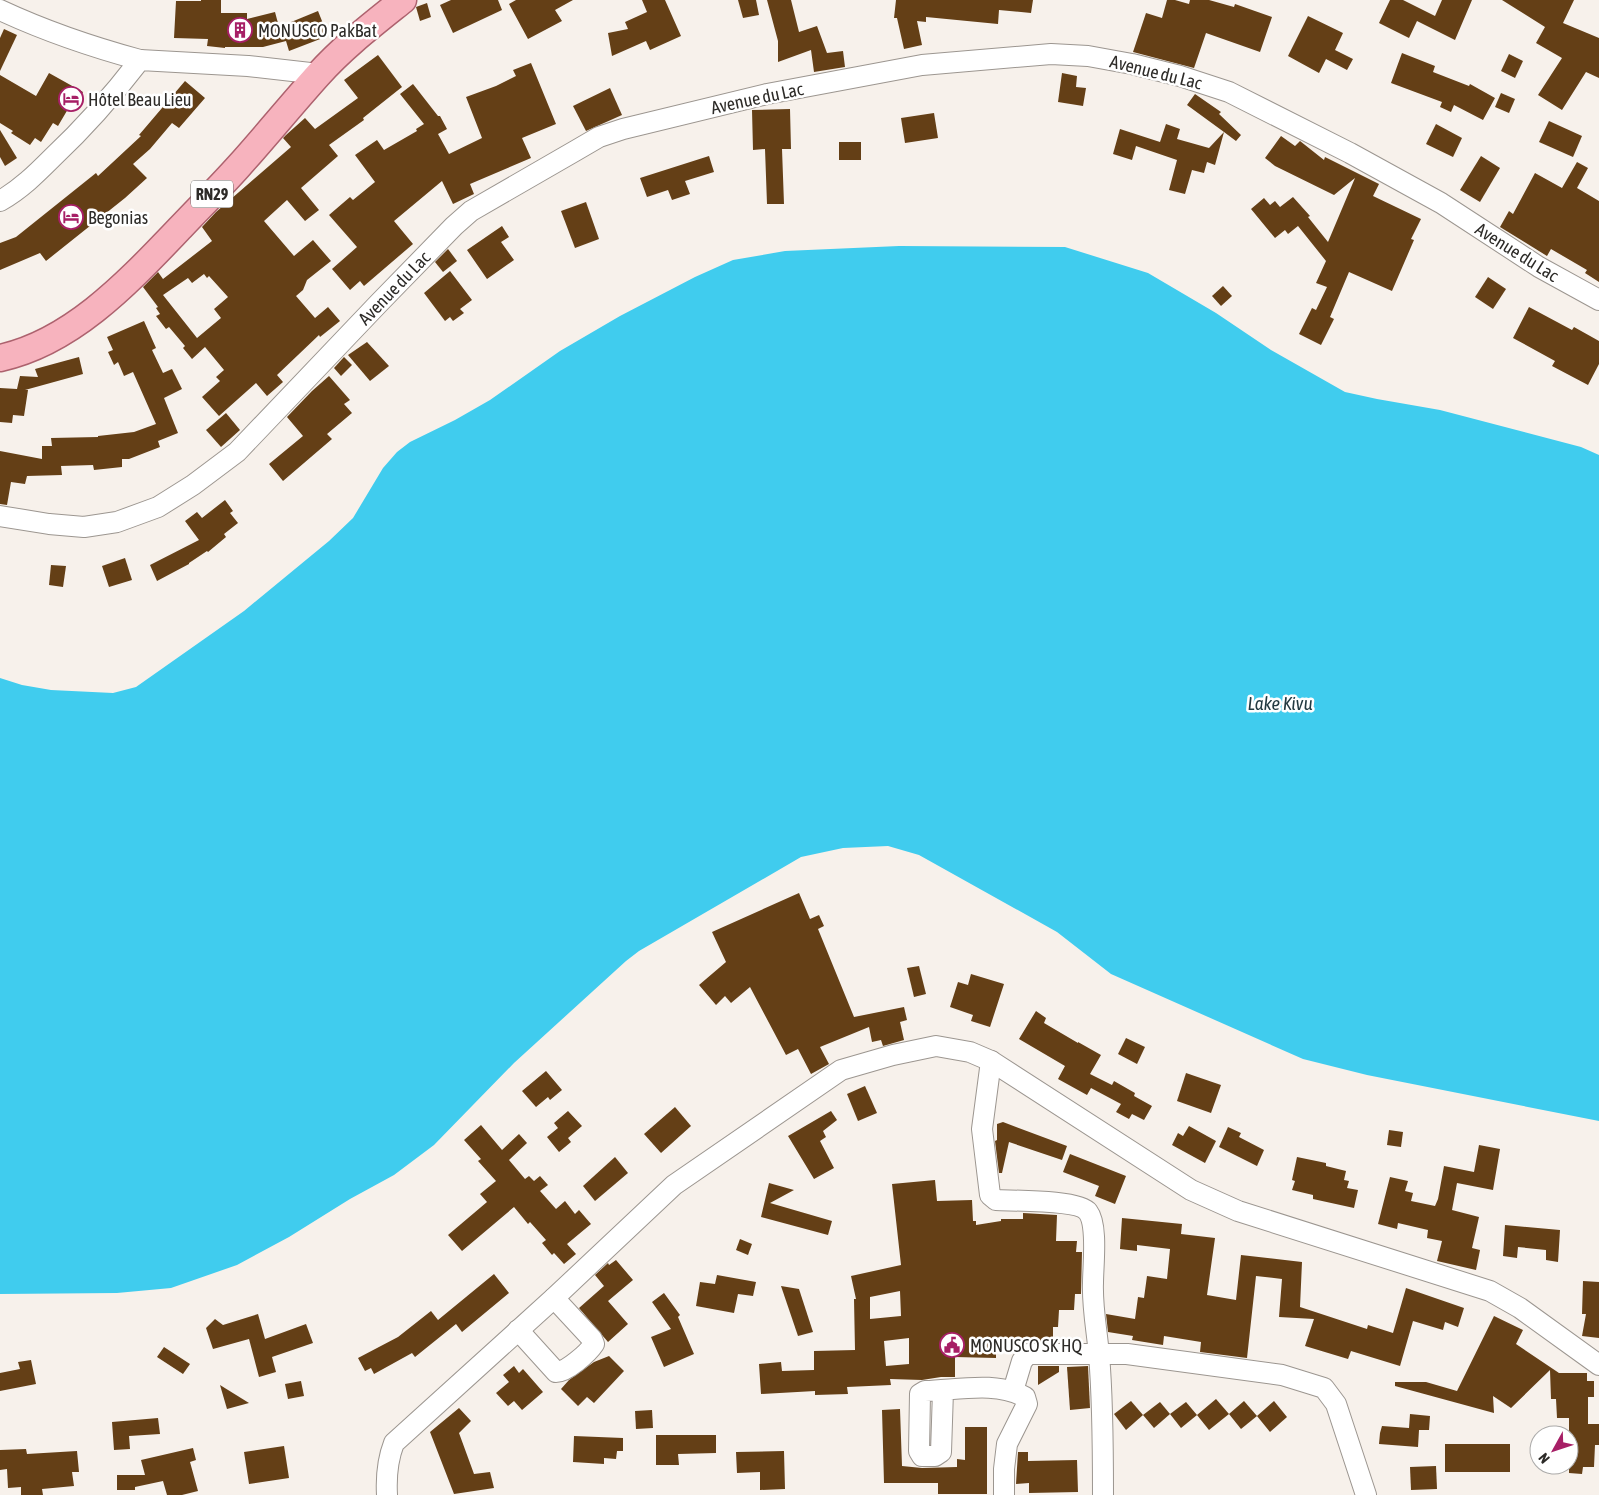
<svg xmlns="http://www.w3.org/2000/svg" width="1599" height="1495" viewBox="0 0 1599 1495" font-family="'Asap Condensed',sans-serif">
<style>
.water{fill:#40ccee}
.building{fill:#643f16;fill-rule:evenodd}
.lines{fill:none;stroke-linecap:round;stroke-linejoin:round}
.minor-casing{stroke:#9c9690;stroke-width:22}
.major-casing{stroke:#ad626e;stroke-width:29}
.minor{stroke:#fff;stroke-width:20}
.major{stroke:#f7b3be;stroke-width:26}
.labels{text-anchor:middle;dominant-baseline:central;stroke-width:5;stroke-linejoin:round;paint-order:stroke}
.shield{fill:#fff;stroke:#6c6b68;stroke-width:1}
.shield-label{font-size:16px;font-weight:bold;fill:#2d2b28}
.poi-label{font-size:18px;fill:#2d2b28;stroke:#fff;text-anchor:start}
.street-label{font-size:18px;fill:#2d2b28;stroke:#fff}
.water-label{font-size:19px;font-style:italic;fill:#233a41;stroke:#fff}
</style>
<rect width="100%" height="100%" fill="#f7f1eb"/>
<polygon class="water" points="899,246 1065,247 1148,273 1216,313 1271,350 1345,392 1377,399 1440,410 1581,447 1599,455 1599,1121 1367,1075 1303,1059 1111,974 1057,932 919,855 888,846 843,848 801,857 639,951 626,961 514,1063 434,1145 394,1175 350,1199 289,1237 237,1265 171,1288 117,1293 0,1294 0,678 22,685 51,690 113,693 136,687 244,611 329,541 353,518 383,468 397,452 410,442 455,420 490,400 560,351 620,316 695,277 733,260 785,251"/>
<g class="building">
<polygon points="201,0 221,0 221,13 247,13 247,19 275,12 279,27 318,11 328,36 289,51 286,41 263,47 225,47 225,48 207,46 208,39 174,38 176,1 201,1"/>
<polygon points="451,0 498,0 502,10 453,33 440,5"/>
<polygon points="516,0 573,0 555,10 562,21 528,39 509,4"/>
<polygon points="642,0 665,0 681,36 650,50 646,41 612,56 608,33 628,29 625,22 647,12"/>
<polygon points="738,0 756,0 759,15 743,18"/>
<polygon points="767,0 791,0 799,32 817,26 827,53 843,51 845,67 814,72 811,50 778,62 778,41"/>
<polygon points="896,0 1033,0 1031,13 999,10 998,24 926,17 926,22 917,21 922,45 904,49 897,18 894,18"/>
<polygon points="1167,0 1175,0 1189,4 1190,0 1209,0 1234,7 1235,4 1272,17 1260,52 1206,33 1194,68 1133,52 1146,13 1162,18"/>
<polygon points="1390,0 1403,0 1435,16 1442,0 1472,0 1455,40 1417,21 1409,38 1379,23"/>
<polygon points="1502,0 1574,0 1563,23 1599,38 1599,78 1586,72 1562,110 1538,95 1562,58 1536,43 1545,27"/>
<polygon points="427,3 431,17 420,21 416,7"/>
<polygon points="1308,16 1343,33 1335,50 1353,59 1347,70 1326,59 1319,73 1288,56"/>
<polygon points="4,29 17,35 0,71 0,38"/>
<polygon points="1402,53 1435,66 1433,72 1469,86 1470,84 1495,98 1483,120 1454,105 1451,112 1440,107 1442,102 1391,83"/>
<polygon points="1509,54 1523,61 1515,78 1501,71"/>
<path d="M378,55L402,87L363,118L364,120L329,145L338,156L301,188L319,210L305,221L287,200L264,221L294,256L313,240L331,261L307,280L303,290L296,296L315,318L328,307L340,321L320,337L319,335L277,375L283,382L267,396L256,383L219,416L202,397L220,381L216,377L224,370L205,347L192,359L183,348L185,346L169,327L166,329L156,316L160,314L156,308L158,307L143,287L158,272L163,279L212,241L202,227L216,212L291,147L283,138L286,135L305,118L315,129L358,98L344,80ZM204,274L207,278L209,276L228,297L214,309L221,318L197,338L163,295L188,278L192,283Z"/>
<polygon points="531,63 556,124 522,138 531,158 470,184 474,194 453,204 442,181 394,221 413,244 364,286 360,281 350,290 332,269 357,247 329,215 350,197 353,200 375,182 355,155 377,140 384,150 417,131 416,129 424,124 400,94 413,84 438,116 440,116 447,129 438,134 449,154 482,138 466,97 496,86 516,76 513,70"/>
<polygon points="49,73 83,92 73,111 68,109 58,126 53,123 41,142 35,138 30,145 11,133 13,131 0,123 0,75 36,96"/>
<polygon points="1062,73 1077,76 1076,87 1086,88 1083,106 1058,102"/>
<polygon points="185,81 205,98 179,128 172,123 150,149 133,164 147,178 125,198 46,261 40,253 0,270 0,243 16,237 96,173 98,176 141,136 139,135"/>
<polygon points="610,88 622,115 586,131 573,106"/>
<polygon points="1501,93 1515,99 1509,113 1495,107"/>
<polygon points="1195,94 1221,112 1219,114 1241,135 1236,141 1224,132 1215,165 1207,162 1204,173 1192,170 1185,194 1169,190 1177,160 1136,146 1132,160 1113,154 1120,129 1160,142 1166,124 1180,129 1177,139 1209,148 1224,132 1187,105"/>
<polygon points="790,109 791,149 782,149 784,204 767,204 765,149 753,150 752,110"/>
<polygon points="934,113 938,138 905,143 901,118"/>
<polygon points="1549,121 1582,136 1573,157 1539,142"/>
<polygon points="1436,124 1462,138 1453,157 1426,144"/>
<polygon points="0,130 17,158 5,166 0,157"/>
<polygon points="1281,136 1295,146 1300,141 1324,160 1325,157 1379,184 1373,196 1421,219 1411,239 1414,240 1392,291 1349,272 1330,317 1334,319 1321,345 1299,334 1312,308 1316,310 1327,287 1316,283 1326,261 1298,226 1288,234 1285,230 1275,238 1251,209 1264,198 1270,205 1275,201 1280,207 1293,197 1310,216 1308,217 1328,242 1355,178 1334,195 1275,166 1265,158"/>
<rect x="839" y="142" width="22" height="18"/>
<polygon points="709,156 714,172 685,181 690,194 672,200 668,190 647,197 640,178"/>
<polygon points="1481,156 1500,168 1480,202 1460,190"/>
<polygon points="1577,162 1588,168 1577,188 1599,201 1599,282 1585,273 1587,270 1551,249 1547,256 1500,227 1509,211 1513,214 1535,173 1562,188"/>
<polygon points="586,202 599,239 575,248 561,211"/>
<polygon points="502,226 509,237 501,242 514,260 487,279 467,250"/>
<polygon points="448,249 457,261 443,272 435,262"/>
<polygon points="450,271 472,300 460,309 464,313 453,321 450,317 445,321 424,293"/>
<polygon points="1488,277 1506,289 1493,309 1475,297"/>
<polygon points="1223,286 1232,296 1221,306 1212,296"/>
<polygon points="1529,307 1572,330 1574,327 1599,341 1599,364 1588,385 1552,366 1555,361 1513,338"/>
<polygon points="144,321 156,348 152,350 163,373 172,369 182,389 164,398 178,433 158,441 160,447 129,459 122,459 122,467 94,470 93,465 61,466 62,475 27,476 25,484 11,482 7,505 0,504 0,451 42,459 42,446 52,446 51,438 98,437 98,436 134,432 156,424 133,372 124,376 118,362 114,365 108,352 113,350 107,337"/>
<polygon points="367,342 389,366 370,381 348,355"/>
<polygon points="79,357 83,374 25,390 28,390 24,416 13,415 12,423 0,422 0,388 17,389 20,376 38,377 35,369"/>
<polygon points="344,357 352,365 341,376 334,368"/>
<polygon points="329,376 350,400 344,404 352,413 327,434 332,439 283,481 269,464 303,436 287,417 312,391"/>
<polygon points="226,413 240,430 221,447 206,430"/>
<polygon points="225,500 233,511 230,513 238,523 224,534 226,537 208,552 207,551 189,563 189,564 157,581 150,565 199,540 185,521 197,512 202,518"/>
<polygon points="125,558 132,580 109,587 102,566"/>
<polygon points="51,565 66,566 63,587 49,585"/>
<polygon points="799,893 810,919 819,915 824,926 818,929 854,1017 904,1007 907,1020 900,1022 904,1040 883,1046 881,1040 872,1042 869,1027 820,1047 829,1064 811,1074 798,1049 786,1055 750,987 731,1003 725,996 716,1005 699,985 726,962 712,932"/>
<polygon points="919,966 926,994 914,997 907,968"/>
<polygon points="971,974 1004,984 990,1027 971,1021 973,1015 950,1007 958,982 968,985"/>
<polygon points="1036,1011 1046,1018 1044,1023 1078,1043 1078,1042 1101,1055 1090,1074 1112,1085 1114,1081 1135,1093 1134,1096 1152,1106 1144,1120 1132,1114 1129,1119 1116,1112 1121,1104 1091,1088 1087,1095 1058,1079 1065,1066 1019,1039"/>
<polygon points="1126,1038 1145,1047 1137,1064 1118,1054"/>
<polygon points="546,1071 562,1090 550,1100 548,1097 536,1107 522,1091"/>
<polygon points="1186,1073 1221,1085 1211,1113 1177,1101"/>
<polygon points="865,1086 877,1113 858,1121 847,1094"/>
<polygon points="675,1107 691,1126 661,1153 644,1134"/>
<polygon points="568,1111 582,1126 568,1138 571,1142 559,1152 547,1137 558,1128 554,1123"/>
<polygon points="831,1111 837,1120 823,1131 826,1137 820,1141 834,1168 814,1179 788,1136"/>
<polygon points="1003,1122 1067,1146 1062,1160 1009,1142 1002,1173 999,1173 995,1141 997,1140 997,1124"/>
<polygon points="481,1125 502,1150 519,1134 527,1143 509,1160 525,1179 529,1176 534,1181 540,1176 548,1185 540,1191 556,1209 565,1201 575,1214 579,1210 591,1224 567,1244 576,1254 564,1264 554,1253 552,1255 542,1243 546,1240 530,1222 528,1224 514,1207 462,1251 448,1235 487,1202 480,1194 496,1181 478,1161 481,1159 464,1140"/>
<polygon points="1189,1126 1216,1141 1205,1163 1172,1145 1178,1133 1183,1136"/>
<polygon points="1228,1127 1241,1133 1239,1137 1264,1150 1257,1166 1219,1147"/>
<polygon points="1389,1130 1403,1132 1401,1147 1387,1145"/>
<polygon points="1479,1145 1500,1149 1493,1190 1457,1183 1452,1210 1479,1217 1472,1248 1480,1250 1476,1270 1437,1261 1442,1241 1427,1238 1428,1230 1398,1223 1397,1229 1378,1224 1390,1177 1408,1181 1405,1191 1413,1193 1411,1201 1435,1206 1438,1199 1444,1166 1474,1172"/>
<polygon points="1070,1154 1126,1176 1115,1204 1095,1196 1099,1186 1063,1172"/>
<polygon points="615,1157 628,1173 595,1201 583,1186"/>
<polygon points="1297,1157 1326,1163 1326,1166 1346,1171 1344,1180 1349,1181 1347,1188 1358,1190 1354,1208 1313,1199 1313,1195 1292,1190 1295,1181 1292,1180"/>
<path d="M935,1180L937,1201L972,1200L973,1221H976V1225L1001,1221V1219H1023V1213L1057,1215L1056,1241H1077L1076,1252H1082L1081,1294H1075L1074,1310H1059L1058,1327H1053V1342L1023,1343L1014,1352L996,1351V1358L955,1357V1377H941L922,1380L890,1379L891,1385L847,1387L848,1394L815,1395V1391L761,1394L759,1364L781,1362L782,1371L814,1370V1351L855,1350L854,1299H856L851,1276L901,1265L892,1184ZM900,1291L901,1316L870,1319V1297ZM909,1338V1364L886,1366L884,1341Z"/>
<polygon points="769,1183 794,1190 770,1203 832,1221 828,1235 761,1217"/>
<polygon points="1122,1218 1182,1224 1181,1234 1215,1238 1207,1295 1236,1300 1241,1255 1302,1262 1300,1307 1367,1329 1368,1325 1393,1333 1406,1288 1464,1308 1458,1327 1445,1322 1443,1330 1413,1321 1400,1366 1351,1351 1348,1359 1305,1346 1314,1319 1279,1317 1282,1279 1256,1276 1247,1358 1200,1352 1201,1342 1164,1336 1163,1345 1132,1340 1133,1336 1108,1332 1106,1314 1135,1319 1138,1297 1144,1298 1147,1276 1167,1279 1170,1249 1137,1245 1137,1251 1120,1249"/>
<polygon points="1505,1225 1560,1230 1558,1262 1546,1260 1546,1250 1518,1247 1517,1258 1503,1256"/>
<polygon points="740,1239 752,1244 748,1255 736,1250"/>
<polygon points="616,1260 633,1280 608,1301 628,1324 608,1342 579,1308 604,1286 595,1275 608,1263 609,1265"/>
<polygon points="494,1274 509,1293 462,1332 456,1324 415,1357 412,1353 374,1374 371,1368 365,1371 358,1358 398,1337 431,1311 438,1320"/>
<polygon points="717,1275 756,1282 753,1296 738,1294 734,1313 696,1306 700,1282 715,1284"/>
<polygon points="1583,1281 1599,1282 1599,1338 1582,1336 1586,1314 1582,1314"/>
<polygon points="781,1286 799,1289 813,1332 798,1336"/>
<polygon points="664,1293 680,1315 678,1317 694,1354 664,1367 651,1337 671,1329 652,1302"/>
<polygon points="258,1314 265,1339 306,1324 313,1343 272,1357 276,1372 259,1377 249,1339 213,1349 206,1328 215,1319 223,1325"/>
<polygon points="1494,1316 1523,1330 1516,1344 1559,1373 1587,1373 1587,1381 1594,1381 1594,1397 1588,1397 1588,1424 1599,1424 1599,1445 1595,1445 1594,1467 1583,1467 1582,1474 1569,1473 1569,1418 1557,1418 1556,1399 1551,1399 1550,1370 1511,1408 1493,1396 1494,1413 1395,1386 1395,1382 1426,1382 1457,1391"/>
<polygon points="164,1347 190,1364 183,1374 157,1357"/>
<polygon points="609,1356 624,1371 594,1403 587,1397 578,1406 561,1389 569,1380 594,1362"/>
<polygon points="31,1360 36,1384 0,1391 0,1373 20,1369 18,1362"/>
<polygon points="514,1366 519,1373 523,1369 543,1392 522,1410 514,1401 508,1406 496,1393 509,1382 503,1375"/>
<polygon points="1038,1366 1059,1366 1059,1372 1038,1385"/>
<polygon points="1088,1366 1090,1408 1070,1410 1067,1367"/>
<polygon points="301,1381 304,1396 288,1399 285,1384"/>
<polygon points="220,1385 249,1403 227,1409"/>
<polygon points="1216,1399 1229,1414 1209,1430 1197,1415"/>
<polygon points="1131,1401 1143,1415 1126,1430 1114,1414"/>
<polygon points="1244,1401 1257,1416 1241,1429 1229,1414"/>
<polygon points="1274,1401 1287,1417 1270,1432 1257,1416"/>
<polygon points="1160,1402 1170,1414 1154,1428 1143,1415"/>
<polygon points="1186,1402 1197,1415 1181,1428 1170,1414"/>
<polygon points="459,1408 471,1421 459,1433 474,1474 490,1472 494,1488 454,1494 430,1432"/>
<polygon points="900,1409 902,1466 922,1468 957,1467 957,1459 965,1460 965,1427 987,1427 987,1494 938,1494 938,1483 884,1483 882,1410"/>
<polygon points="652,1410 653,1428 636,1429 635,1411"/>
<polygon points="1410,1414 1430,1416 1429,1430 1419,1430 1418,1447 1379,1444 1380,1433 1382,1426 1409,1428"/>
<polygon points="158,1418 160,1434 129,1436 130,1449 114,1450 112,1422"/>
<polygon points="656,1435 716,1435 716,1453 678,1454 679,1465 656,1465"/>
<polygon points="574,1436 623,1438 623,1451 617,1451 616,1459 604,1458 604,1464 573,1462"/>
<rect x="1445" y="1444" width="65" height="28"/>
<polygon points="284,1446 289,1478 249,1484 244,1452"/>
<polygon points="193,1448 196,1460 190,1462 198,1491 182,1495 167,1495 163,1481 135,1487 135,1490 117,1490 117,1475 145,1475 141,1460"/>
<polygon points="26,1449 27,1454 77,1451 79,1472 72,1472 74,1486 42,1489 43,1495 21,1495 21,1487 8,1488 7,1469 0,1470 0,1450"/>
<polygon points="784,1451 785,1489 760,1490 760,1472 737,1473 736,1452"/>
<polygon points="1018,1452 1028,1452 1028,1461 1077,1460 1078,1492 1029,1493 1029,1483 1016,1484"/>
<polygon points="1436,1466 1437,1489 1411,1490 1410,1467"/>
</g>
<g class="lines">
<defs>
<g id="minor">
<path d="M0,10C45,31 92,47 140,60"/>
<path d="M0,201C21,189 36,174 53,157C85,127 113,95 140,60L248,66L319,74"/>
<polyline points="0,516 49,524 84,527 117,522 158,507 193,485 237,452 379,303 454,226 471,211 575,151 599,137 623,129 767,94 922,65 1051,54 1088,56 1132,64 1180,76 1229,92 1350,153 1441,203 1539,267 1599,300"/>
<path d="M991,1061L982,1129L990,1195L996,1200C1013,1201 1079,1200 1088,1212C1098,1225 1093,1266 1093,1283C1092,1307 1097,1331 1099,1355C1103,1401 1103,1448 1103,1495"/>
<path d="M518,1330L556,1372C567,1372 588,1353 594,1344L592,1339L554,1298"/>
<path d="M943,1391L941,1452L935,1456H922L919,1451L920,1394L925,1391C958,1390 996,1381 1025,1397L1027,1404L1007,1444L1004,1469V1495"/>
<polyline points="1013,1391 1022,1361 1028,1354 1127,1354 1282,1375 1324,1388 1336,1404 1366,1495"/>
<path d="M387,1495C386,1477 387,1461 394,1443L554,1298L674,1185L841,1070L893,1055L936,1046L970,1052L991,1061L1191,1190L1238,1211L1490,1291L1520,1308L1599,1365"/>
</g>
<path id="major" d="M0,358C74,342 131,279 181,227C200,207 220,187 238,167C265,137 291,105 318,75C343,47 373,24 403,0"/>
</defs>
<use href="#minor" class="minor-casing"/>
<use href="#major" class="major-casing"/>
<use href="#minor" class="minor"/>
<use href="#major" class="major"/>
</g>
<defs>
<symbol id="building-ring" viewBox="-11 -11 22 22"><circle r="9.5" fill="#fff" stroke="#a71f66" stroke-width="1.5"/><path d="M-4-6H4V6H1V3H-1V6H-4ZM-2.5-4.3h1.7v1.8h-1.7ZM.8-4.3h1.7v1.8H.8ZM-2.5-1h1.7V.8h-1.7ZM.8-1h1.7V.8H.8Z" fill="#a71f66"/></symbol>
<symbol id="hotel-ring" viewBox="-11 -11 22 22"><circle r="9.5" fill="#fff" stroke="#a71f66" stroke-width="1.5"/><path d="M-6-4.5h1.5V1H6V5H4.5V3h-9V5H-6ZM-4 0a1.8 1.8 0 1 1 3.6 0ZM.5 0V-2.5h3Q6-2.5 6 0Z" fill="#a71f66"/></symbol>
<symbol id="civic-ring" viewBox="-11 -11 22 22"><circle r="9.5" fill="#fff" stroke="#a71f66" stroke-width="1.5"/><path d="M-.6-6.5H3V-4.5H.6V-3L4-1V1h2V6H-6V1h2V-1L-.6-3ZM-1.2 2.5V6h2.4V2.5Z" fill="#a71f66"/></symbol>
</defs>
<g fill-rule="evenodd">
<use href="#building-ring" x="226" y="16" width="28" height="28"/>
<use href="#hotel-ring" x="57" y="85" width="28" height="28"/>
<use href="#hotel-ring" x="57" y="203" width="28" height="28"/>
<use href="#civic-ring" x="938" y="1331" width="28" height="28"/>
</g>
<g class="labels">
<rect class="shield" x="191" y="180.5" width="42" height="27" rx="4"/>
<g class="shield-label">
<text x="212" y="194">RN29</text>
</g>
<g class="poi-label">
<text x="258" y="30">MONUSCO PakBat</text>
<text x="88" y="99">Hôtel Beau Lieu</text>
<text x="88" y="217">Begonias</text>
<text x="970" y="1345">MONUSCO SK HQ</text>
</g>
<g class="street-label">
<text transform="translate(1156 72) rotate(14)">Avenue du Lac</text>
<text transform="translate(757 98) rotate(-12)">Avenue du Lac</text>
<text transform="translate(1517 252) rotate(32)">Avenue du Lac</text>
<text transform="translate(394 288) rotate(-46)">Avenue du Lac</text>
</g>
<g class="water-label">
<text x="1280" y="703">Lake Kivu</text>
</g>
</g>
<g transform="translate(1554 1450) rotate(230)"><circle r="24" fill="#ffffff" stroke="#abaaa9"/>
<path d="M0-4L9 19L0 12L-9 19Z" fill="#a71f66"/>
<text y="-8" font-size="14" font-weight="bold" text-anchor="middle" fill="#2d2b28">N</text>
</g>
</svg>
